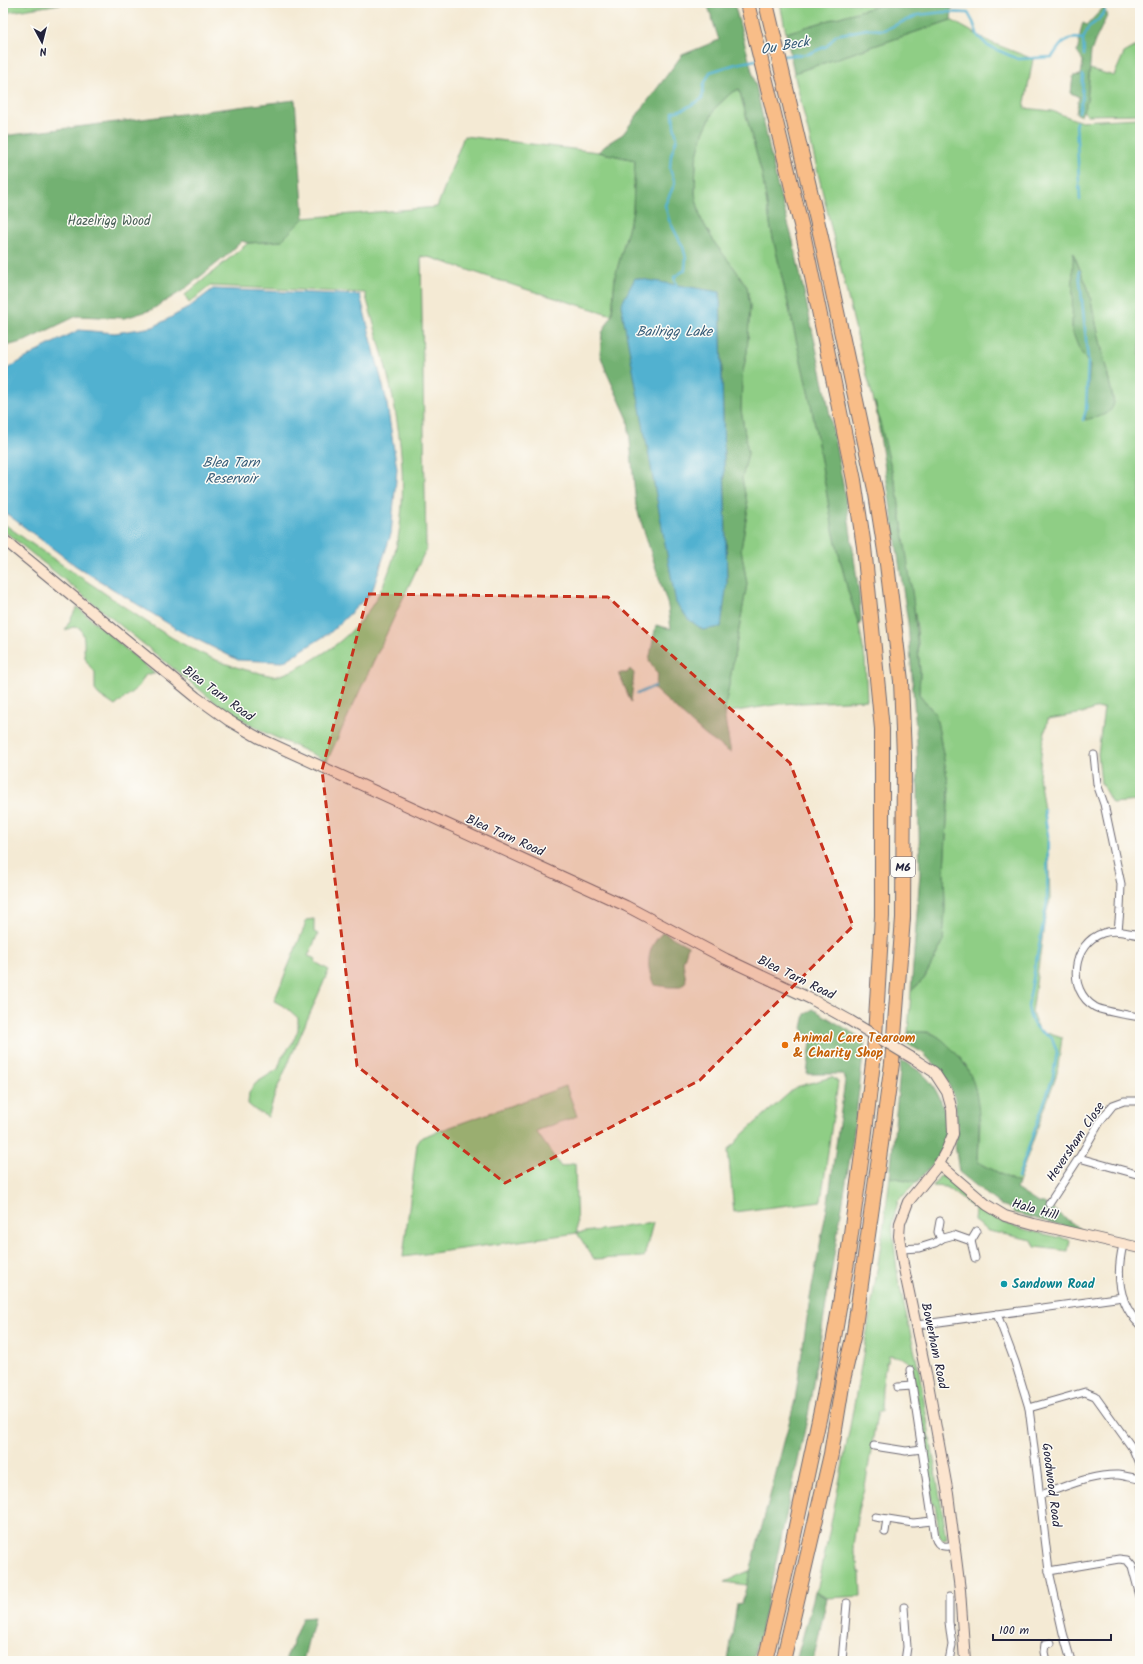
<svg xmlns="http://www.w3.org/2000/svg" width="1143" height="1664" viewBox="0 0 1143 1664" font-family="Kalam,sans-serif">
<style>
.green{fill:#8fce85;stroke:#587860;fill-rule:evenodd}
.forest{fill:#73b172;stroke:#4a6a56;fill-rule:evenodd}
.water{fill:#51b1d0;stroke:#3a6a86}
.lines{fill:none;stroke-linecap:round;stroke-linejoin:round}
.stream{stroke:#51b1d0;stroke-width:2.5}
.street-casing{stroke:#6c6871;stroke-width:9}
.secondary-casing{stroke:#6c6871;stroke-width:12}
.highway-casing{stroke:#6c6871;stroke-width:16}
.street{stroke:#fff;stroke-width:7}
.secondary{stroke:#fce5cf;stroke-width:10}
.highway{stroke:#f8bd88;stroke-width:14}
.secondary-bridge-casing{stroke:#6c6871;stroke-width:12;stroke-linecap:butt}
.secondary-bridge{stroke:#fce5cf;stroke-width:10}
.marked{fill:#c8321e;fill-opacity:0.2;stroke:#c8321e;stroke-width:3;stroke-dasharray:8 5;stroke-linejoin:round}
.food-dot{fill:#e8710a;stroke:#fdfcf7;stroke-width:1.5}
.culture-dot{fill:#0f9aa8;stroke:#fdfcf7;stroke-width:1.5}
.labels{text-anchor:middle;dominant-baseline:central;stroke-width:3;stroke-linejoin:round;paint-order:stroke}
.shield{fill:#fdfcf7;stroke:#646373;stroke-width:1}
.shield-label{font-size:12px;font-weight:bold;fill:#22223b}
.park-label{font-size:13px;fill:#485e55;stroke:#fdfcf7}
.street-label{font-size:13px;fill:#22223b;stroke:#fdfcf7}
.food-label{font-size:13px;font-weight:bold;fill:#c56008;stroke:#fdfcf7;text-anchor:start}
.culture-label{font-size:13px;font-weight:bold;fill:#0d838f;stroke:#fdfcf7;text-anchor:start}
.water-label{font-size:14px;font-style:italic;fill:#355b77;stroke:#fdfcf7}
</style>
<rect width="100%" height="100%" fill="#fdfcf7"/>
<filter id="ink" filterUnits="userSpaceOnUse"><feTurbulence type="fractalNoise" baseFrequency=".025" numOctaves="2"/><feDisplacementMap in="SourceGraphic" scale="8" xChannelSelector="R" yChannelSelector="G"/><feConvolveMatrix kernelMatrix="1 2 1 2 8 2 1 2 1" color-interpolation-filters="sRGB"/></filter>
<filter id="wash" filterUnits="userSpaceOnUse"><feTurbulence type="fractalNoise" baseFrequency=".012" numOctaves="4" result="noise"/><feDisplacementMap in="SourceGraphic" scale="16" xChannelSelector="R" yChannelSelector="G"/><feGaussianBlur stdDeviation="0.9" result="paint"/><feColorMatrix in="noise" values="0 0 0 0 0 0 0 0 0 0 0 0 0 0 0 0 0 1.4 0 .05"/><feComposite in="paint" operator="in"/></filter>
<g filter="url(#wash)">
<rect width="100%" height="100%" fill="#f4ead4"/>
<g class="green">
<polygon points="3,3 67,3 3,13"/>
<polygon points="780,3 887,3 786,33"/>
<path d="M951,20L990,42L1033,59L1024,108L1052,111L1079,121L1140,118V801L1112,803L1101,783L1098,754L1104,708L1095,709L1084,713L1048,719L1042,745L1039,777L1048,837L1050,900L1045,918L1032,1013L1038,1030L1062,1038L1057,1073L1018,1183L978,1162L980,1122L966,1065L940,1038L930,1032H908L911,991L924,979L943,942L945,906L944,869L949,788L936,715L919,694L920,672L917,628L897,491L861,352L794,73ZM1074,255L1088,288L1114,403L1085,420L1090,366L1072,331Z"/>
<polygon points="1140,44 1140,114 1088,115 1083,111 1087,101 1090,69 1114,76 1124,53"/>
<polygon points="739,89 762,174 771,229 812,409 833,530 848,591 859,625 865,659 867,700 780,704 724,713 747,584 741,549 748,508 742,479 748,453 741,410 742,376 747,352 750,306 747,287 735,269 716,245 701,219 695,195 696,159 703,133 715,108 730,94"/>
<path d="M464,136L598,152L635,160L633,211L615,277L612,315L522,288L432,258L421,256L426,549L327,761L264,732L221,707L3,530V523C34,546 65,567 97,588C145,621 197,660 255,672C261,673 267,675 273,676C289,676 321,655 334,646C414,586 410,477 391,389C384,357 374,325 365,293L210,286L189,303L185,295L248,243L281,241L304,218L437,207Z"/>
<path d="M77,607L155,674H146L139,686L115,706L99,695L95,690V672C76,654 90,645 80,628L73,627L65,630Z"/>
<polygon points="314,919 314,932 318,934 308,956 316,959 315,962 329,970 276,1091 268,1117 255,1110 248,1104 249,1092 256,1083 278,1069 282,1057 293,1042 298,1030 298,1018 287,1008 274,1001 304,928 306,920"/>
<polygon points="832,1077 838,1082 821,1201 734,1212 728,1151 743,1134 796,1087"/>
<polygon points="566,1086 577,1116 536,1131 561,1167 575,1163 577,1233 653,1223 644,1257 594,1259 577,1233 403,1257 415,1160 417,1144 422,1137"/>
<path d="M944,1176C963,1187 975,1206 993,1217C1010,1228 1049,1235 1070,1240L1068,1251L1035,1247L1032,1240L988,1231L974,1221L975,1209L946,1187L933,1186L939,1177Z"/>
<path d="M890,1177L917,1182L898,1201L892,1225L898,1279L919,1371L947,1539L942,1540L940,1537L935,1504H933L913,1371C909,1358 901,1357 889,1355L888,1362H886L882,1387L881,1412H878L876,1420L866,1481L858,1510L853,1547L857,1561L858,1572H860L861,1596L827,1598L815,1592L818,1587C846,1451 873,1315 890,1177Z"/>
<polygon points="751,1570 747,1585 724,1582"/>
</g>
<g class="forest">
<path d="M707,3H734L756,86L777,184L793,241L826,394L847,506L859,594L861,621L859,625L848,591L833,530L812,409L771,229L762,174L739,89L730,94L715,108L703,133L696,159L695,194L701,219L716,245L735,269L747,287L750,306L747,352L742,376L741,410L748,453L742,479L748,508L741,549L747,584L724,713L731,753L706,736L654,689L658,675L649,661L656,625L671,629L668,606L636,506L628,419L606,371L600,354L602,333L612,315L615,277L633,211L635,160L598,152L610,142L623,134L682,55L719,40ZM720,292L727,583L676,603Z"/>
<polygon points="887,3 936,3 952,7 951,20 794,73 786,33"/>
<path d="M1104,7L1107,16L1095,41L1091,52L1087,101L1081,116L1076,113L1079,97L1071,93L1073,76L1081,75L1083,61L1077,52C1080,42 1079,33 1083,23L1087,25Z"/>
<polygon points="295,100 304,218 281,241 248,243 242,241 225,257 182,291 151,310 125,318 77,316 25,341 3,347 3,136"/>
<path d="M1073,253L1088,288L1114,403C1112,416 1095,417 1085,420L1090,366L1079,349L1072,331Z"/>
<polygon points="875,402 897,491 913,598 920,672 919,694 936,715 949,788 944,869 945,906 943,942 924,979 911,991 920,874 917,743 908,623"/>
<polygon points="630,669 634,673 631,702 619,673 627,673"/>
<path d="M663,932L688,946L683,962L686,981L681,987H669L654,985C645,965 647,947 663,932Z"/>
<polygon points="813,1009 865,1040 853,1139 808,1415 765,1612 753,1661 728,1661 737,1604 742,1603 795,1400 810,1298 828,1202 845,1081 843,1074 807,1074 811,1042 802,1028 805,1014"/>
<path d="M908,1032C933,1031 936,1033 953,1050C985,1082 979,1122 978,1162L1018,1183L1016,1189L1038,1203H1044L1085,1232L1015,1213L1008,1207L1000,1205L959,1172L955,1144L958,1132L955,1099L945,1076L923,1053L906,1043Z"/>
<path d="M901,1060C909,1065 920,1070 927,1078C943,1096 952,1127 942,1150C936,1162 925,1172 917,1182L890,1177Z"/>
<polygon points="815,1592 827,1598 813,1661 796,1661"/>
<polygon points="314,1617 303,1661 285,1661 302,1618"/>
</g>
<g class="water">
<polygon points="635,278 720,292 727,583 721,627 703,630 688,619 676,603 621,305"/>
<polygon points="213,289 360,295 386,398 397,469 391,534 372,592 331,632 283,662 238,660 180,631 76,566 3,511 3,370 7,369 43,348 79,330 115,333 153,327 188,308"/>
</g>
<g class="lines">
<g class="stream">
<polyline points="1083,39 1084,55"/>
<path d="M783,56L808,54L827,46L836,35L867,29L884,30L918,15L944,12L968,13L973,22L978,36L988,46L1018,59L1052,57C1062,42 1065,36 1083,39L1089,27L1098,20L1105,11"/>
<polyline points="1079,112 1082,99 1083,75"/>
<polyline points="1076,122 1080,200"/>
<polyline points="1079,271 1088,359 1086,410 1083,420"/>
<polyline points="676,284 674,277 685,270 686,258 683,247 669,220 665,205 675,183 670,169 671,155 677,138 674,126 673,112 684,109 702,99 704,84 710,72 736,64 756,60"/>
<polyline points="637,694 655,686"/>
<path d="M1018,1178L1053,1077L1057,1052L1052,1038C1035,1029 1031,1026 1028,1006L1047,902L1048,836L1044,810"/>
</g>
</g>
</g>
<g filter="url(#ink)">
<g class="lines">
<defs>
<g id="street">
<polyline points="1094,755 1097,784 1104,804 1121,884 1120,910 1118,931"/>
<path d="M1140,935C1128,933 1115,929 1103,933C1072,943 1066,990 1095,1007C1104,1012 1129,1015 1140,1017"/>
<polyline points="1079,1158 1140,1175"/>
<polyline points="1049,1204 1079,1158 1101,1120 1113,1105 1124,1101 1140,1101"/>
<polyline points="940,1221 938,1232 941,1239"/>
<path d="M1123,1245C1116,1274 1118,1303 1140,1325"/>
<polyline points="901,1249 919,1248 935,1243 943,1238 954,1235 971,1241"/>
<polyline points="975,1258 971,1241 977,1231"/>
<polyline points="997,1314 1015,1362 1029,1408 1049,1571 1063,1633 1071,1661"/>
<polyline points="917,1325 1123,1297"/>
<path d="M910,1370L935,1537C938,1548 946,1547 956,1545"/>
<polyline points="898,1387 912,1386"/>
<polyline points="1029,1408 1085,1392 1095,1396 1133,1449 1140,1466"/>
<polyline points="874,1446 906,1451 922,1449"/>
<path d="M1040,1495C1065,1487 1092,1474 1118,1475C1126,1476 1133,1478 1140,1479"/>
<polyline points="875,1517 913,1523 932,1521"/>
<polyline points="885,1532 887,1519"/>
<polyline points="1049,1571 1119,1559 1127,1560 1132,1566 1140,1596"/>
<polyline points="904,1607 907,1647 905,1661"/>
<polyline points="842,1661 847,1603"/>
<polyline points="949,1661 952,1645 949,1622 949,1597"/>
<polyline points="1046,1661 1044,1652 1045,1644 1051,1643"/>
</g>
<g id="secondary">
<polyline points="3,539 196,697 228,720 259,738 626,906 726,959 811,999 849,1020"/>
<polyline points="914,1059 934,1072 947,1092 952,1110 953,1134 947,1149 939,1164 908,1202 900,1223 899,1236 903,1264 927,1378 948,1494 960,1590 965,1661"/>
<polyline points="939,1164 987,1205 1005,1216 1034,1224 1140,1248"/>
</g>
<g id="highway">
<polyline points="747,3 803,233 854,480 864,547 882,729 882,916 874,1054 864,1140 847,1262 824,1396 790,1554 765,1661"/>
<polyline points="766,3 821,237 876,494 887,564 901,681 904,756 903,918 892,1063 881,1144 854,1333 843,1380 831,1454 783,1661"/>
</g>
</defs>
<use href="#street" class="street-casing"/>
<use href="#secondary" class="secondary-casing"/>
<use href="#highway" class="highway-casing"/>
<use href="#street" class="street"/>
<use href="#secondary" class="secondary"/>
<use href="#highway" class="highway"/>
<defs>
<polyline id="secondary-bridge" points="849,1020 914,1059"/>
</defs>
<use href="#secondary-bridge" class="secondary-bridge-casing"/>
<use href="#secondary-bridge" class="secondary-bridge"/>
</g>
</g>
<path class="marked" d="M368,594L608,597L790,763L853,926L700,1080L505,1183L357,1066L322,770Z"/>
<circle class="food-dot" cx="785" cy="1045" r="4"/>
<circle class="culture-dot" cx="1004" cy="1284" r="4"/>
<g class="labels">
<rect class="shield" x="891" y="857" width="24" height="20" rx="3"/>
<g class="shield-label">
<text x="903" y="867">M6</text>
</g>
<g class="park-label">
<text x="109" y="221">Hazelrigg Wood</text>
</g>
<g class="street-label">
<text transform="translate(218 694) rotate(36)">Blea Tarn Road</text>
<text transform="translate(505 836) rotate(24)">Blea Tarn Road</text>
<text transform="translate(796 978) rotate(26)">Blea Tarn Road</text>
<text transform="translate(1076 1142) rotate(-56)">Heversham Close</text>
<text transform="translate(1035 1210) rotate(16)">Hala Hill</text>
<text transform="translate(934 1346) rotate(78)">Bowerham Road</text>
<text transform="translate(1051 1485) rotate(83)">Goodwood Road</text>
</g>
<g class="food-label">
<text x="793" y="1038">Animal Care Tearoom<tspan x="793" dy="15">&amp; Charity Shop</tspan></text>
</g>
<g class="culture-label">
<text x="1012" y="1284">Sandown Road</text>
</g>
<g class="water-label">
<text transform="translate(785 46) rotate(-10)">Ou Beck</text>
<text x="674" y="332">Bailrigg Lake</text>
<text x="231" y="463">Blea Tarn<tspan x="231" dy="16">Reservoir</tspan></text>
</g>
</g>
<rect width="1143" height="1664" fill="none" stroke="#fdfcf7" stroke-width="16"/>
<g transform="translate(42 42) rotate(173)" stroke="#fdfcf7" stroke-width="3" paint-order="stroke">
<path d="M0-3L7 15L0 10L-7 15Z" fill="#22223b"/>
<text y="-6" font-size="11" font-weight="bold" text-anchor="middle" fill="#22223b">N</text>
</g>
<path d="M993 1634v6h118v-6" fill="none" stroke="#22223b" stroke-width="2"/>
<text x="999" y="1634" font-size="12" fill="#22223b" stroke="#fdfcf7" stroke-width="3" paint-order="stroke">100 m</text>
</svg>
